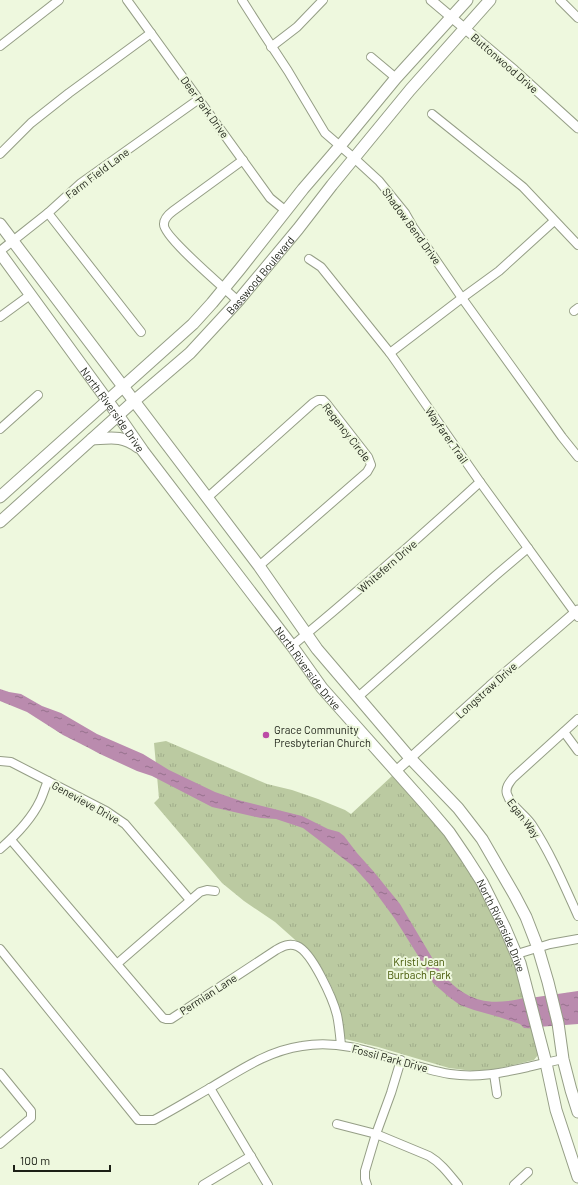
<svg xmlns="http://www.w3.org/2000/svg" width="578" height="1185" viewBox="0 0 578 1185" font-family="Barlow,sans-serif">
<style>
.park{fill:url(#park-tufts)}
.water{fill:url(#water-ripples)}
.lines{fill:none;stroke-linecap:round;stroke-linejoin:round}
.minor-casing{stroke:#959e86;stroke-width:10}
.tertiary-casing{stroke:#959e86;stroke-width:11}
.secondary-casing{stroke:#959e86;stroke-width:13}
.minor{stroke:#fff;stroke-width:8}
.tertiary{stroke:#fff;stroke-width:9}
.secondary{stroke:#fff;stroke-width:11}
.poi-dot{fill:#bc4ba6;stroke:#eef8de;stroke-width:1.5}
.labels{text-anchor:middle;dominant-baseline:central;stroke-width:4;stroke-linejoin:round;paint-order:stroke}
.street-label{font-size:11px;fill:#1c2016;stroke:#eef8de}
.poi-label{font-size:11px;fill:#1c2016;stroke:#eef8de;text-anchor:start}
.park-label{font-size:11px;fill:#435704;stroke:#eef8de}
</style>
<defs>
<pattern id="park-tufts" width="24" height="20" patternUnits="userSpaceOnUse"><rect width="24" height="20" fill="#bbcaa1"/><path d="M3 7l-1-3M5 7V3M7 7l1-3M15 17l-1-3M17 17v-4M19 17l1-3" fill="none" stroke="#a0ad8a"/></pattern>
<pattern id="water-ripples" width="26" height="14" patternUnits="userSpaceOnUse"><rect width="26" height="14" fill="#ba8bae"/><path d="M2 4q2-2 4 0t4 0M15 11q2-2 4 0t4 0" fill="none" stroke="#96718d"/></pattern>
</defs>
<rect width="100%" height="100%" fill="#eef8de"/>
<polygon class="park" points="166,741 267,784 292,790 318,799 345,810 351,814 392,776 420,807 443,834 460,858 476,883 499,929 514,964 527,1013 533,1031 538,1055 534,1060 496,1069 473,1071 449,1068 378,1047 345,1039 340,1011 333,990 325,974 311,954 275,922 244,901 222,883 154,803 159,798 154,743"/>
<path class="water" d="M0,689L9,692L21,694L42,706L61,713L97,734L143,754L169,770L215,792L238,800L302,816L328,829L339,832L344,836L357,853L374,872L400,904L440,971C459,994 478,1005 508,1001C515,1000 522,999 529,996L530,998L578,991V1024L538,1027L539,1029L524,1028L520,1024L499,1017L474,1010L460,1005L449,997L433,983L427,970L395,919L370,885L353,866L303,828L276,819L261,818L212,807L152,776L137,771L100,754L87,747L63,735L27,712L0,701Z"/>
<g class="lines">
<defs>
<g id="minor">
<polyline points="127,0 270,198 286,211"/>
<polyline points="242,0 263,33 288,71 325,133 354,158 379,181 405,213 413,227 462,298 562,437 578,457"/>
<polyline points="560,0 578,18"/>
<polyline points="0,46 59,0"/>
<polyline points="271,47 297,27 323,0"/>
<polyline points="371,57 396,78"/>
<polyline points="432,114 523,187 578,245"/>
<polyline points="0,154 31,123 69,93 151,33"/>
<polyline points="48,213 141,332"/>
<polyline points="0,251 48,213 81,183 199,99"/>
<polyline points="309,259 321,267 390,353 480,482 578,617"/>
<path d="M238,301C227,290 162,236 164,224C164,218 169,214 173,211L243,160"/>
<polyline points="574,311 578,308"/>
<polyline points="0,317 30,295"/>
<polyline points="390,353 462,298 499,271 554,221"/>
<polyline points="0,429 38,395"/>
<polyline points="207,498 313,403 318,400 323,400 326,403 368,457 371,465 367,472 259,566"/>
<path d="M292,646C356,593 419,538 480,482"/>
<polyline points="358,697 495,576 528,548"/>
<path d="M578,719L513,778C509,783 505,788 507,794C511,807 525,814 532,825C551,854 564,885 578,916"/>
<polyline points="564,732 578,751"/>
<polyline points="0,761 11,762 106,811 125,824 190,900"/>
<path d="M11,840L163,1018L166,1019H171L276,950C283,946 289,943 297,946C312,952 333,999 337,1015C339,1024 340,1035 341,1045"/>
<path d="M0,849C15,836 31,820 40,801C43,795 45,787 48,781"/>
<path d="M0,949L138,1120H154C173,1110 191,1099 210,1088C239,1071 267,1051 302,1046C356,1037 399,1066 450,1074C478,1078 501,1073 528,1067C539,1064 551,1062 563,1059"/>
<polyline points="517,954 550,944 578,939"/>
<polyline points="118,963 200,892 207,890 215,891"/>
<polyline points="0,1073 31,1111 31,1118 0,1144"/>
<polyline points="494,1074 497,1094"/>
<polyline points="210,1088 268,1185"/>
<path d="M337,1124L376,1134L429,1156C441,1163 449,1174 458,1185"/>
<polyline points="203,1185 251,1156"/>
<polyline points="367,1185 365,1179 365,1171 376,1134 391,1093 401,1060"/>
<polyline points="514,1185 528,1172"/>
</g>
<g id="tertiary">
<polyline points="431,0 514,70 578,128"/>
<polyline points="396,771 490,686 578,610"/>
</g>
<g id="secondary">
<polyline points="0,224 259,566 317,649 410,758 458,808 482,839 515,896 526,917 538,948 548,982 558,1023 563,1059 571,1090 578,1112"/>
<path id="s1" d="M0,253L118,415L143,451L292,646L322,688L426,805L449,832L466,857L482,882L505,928L520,963L546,1063L556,1110L578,1177"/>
<path d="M92,439C111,438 122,435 138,447"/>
<polyline points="0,497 193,324 212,303 240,269 303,189 340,146 396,78 467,0"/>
<path id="s2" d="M0,522L134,401L190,353L238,301L298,229L332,185L410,90L490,0"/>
</g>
</defs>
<use href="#minor" class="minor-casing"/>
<use href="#tertiary" class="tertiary-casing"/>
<use href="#secondary" class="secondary-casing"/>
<use href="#minor" class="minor"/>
<use href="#tertiary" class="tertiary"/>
<use href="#secondary" class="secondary"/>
</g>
<circle class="poi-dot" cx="266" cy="735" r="4"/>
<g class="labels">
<g class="street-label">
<text transform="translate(505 63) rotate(41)">Buttonwood Drive</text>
<text transform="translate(205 107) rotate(54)">Deer Park Drive</text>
<text transform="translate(97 173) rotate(-37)">Farm Field Lane</text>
<text transform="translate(412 226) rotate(54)">Shadow Bend Drive</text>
<text stroke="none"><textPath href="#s2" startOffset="359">Basswood Boulevard</textPath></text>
<text stroke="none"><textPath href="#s1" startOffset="193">North Riverside Drive</textPath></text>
<text transform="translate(347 432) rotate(52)">Regency Circle</text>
<text transform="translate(447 435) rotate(55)">Wayfarer Trail</text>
<text transform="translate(387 566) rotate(-41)">Whitefern Drive</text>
<text stroke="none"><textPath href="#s1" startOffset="517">North Riverside Drive</textPath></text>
<text transform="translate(486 690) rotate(-42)">Longstraw Drive</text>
<text transform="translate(86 802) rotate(29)">Genevieve Drive</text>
<text transform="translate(524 818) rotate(53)">Egan Way</text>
<text stroke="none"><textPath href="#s1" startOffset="841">North Riverside Drive</textPath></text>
<text transform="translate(208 994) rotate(-33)">Permian Lane</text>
<text transform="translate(390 1058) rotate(15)">Fossil Park Drive</text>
</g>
<g class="poi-label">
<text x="274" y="729">Grace Community<tspan x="274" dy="13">Presbyterian Church</tspan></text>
</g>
<g class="park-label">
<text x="419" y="961">Kristi Jean<tspan x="419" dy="13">Burbach Park</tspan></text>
</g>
</g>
<path d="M14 1165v6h96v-6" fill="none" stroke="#1c2016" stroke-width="2"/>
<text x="20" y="1165" font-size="12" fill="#1c2016" stroke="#eef8de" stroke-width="3" paint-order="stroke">100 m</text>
</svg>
